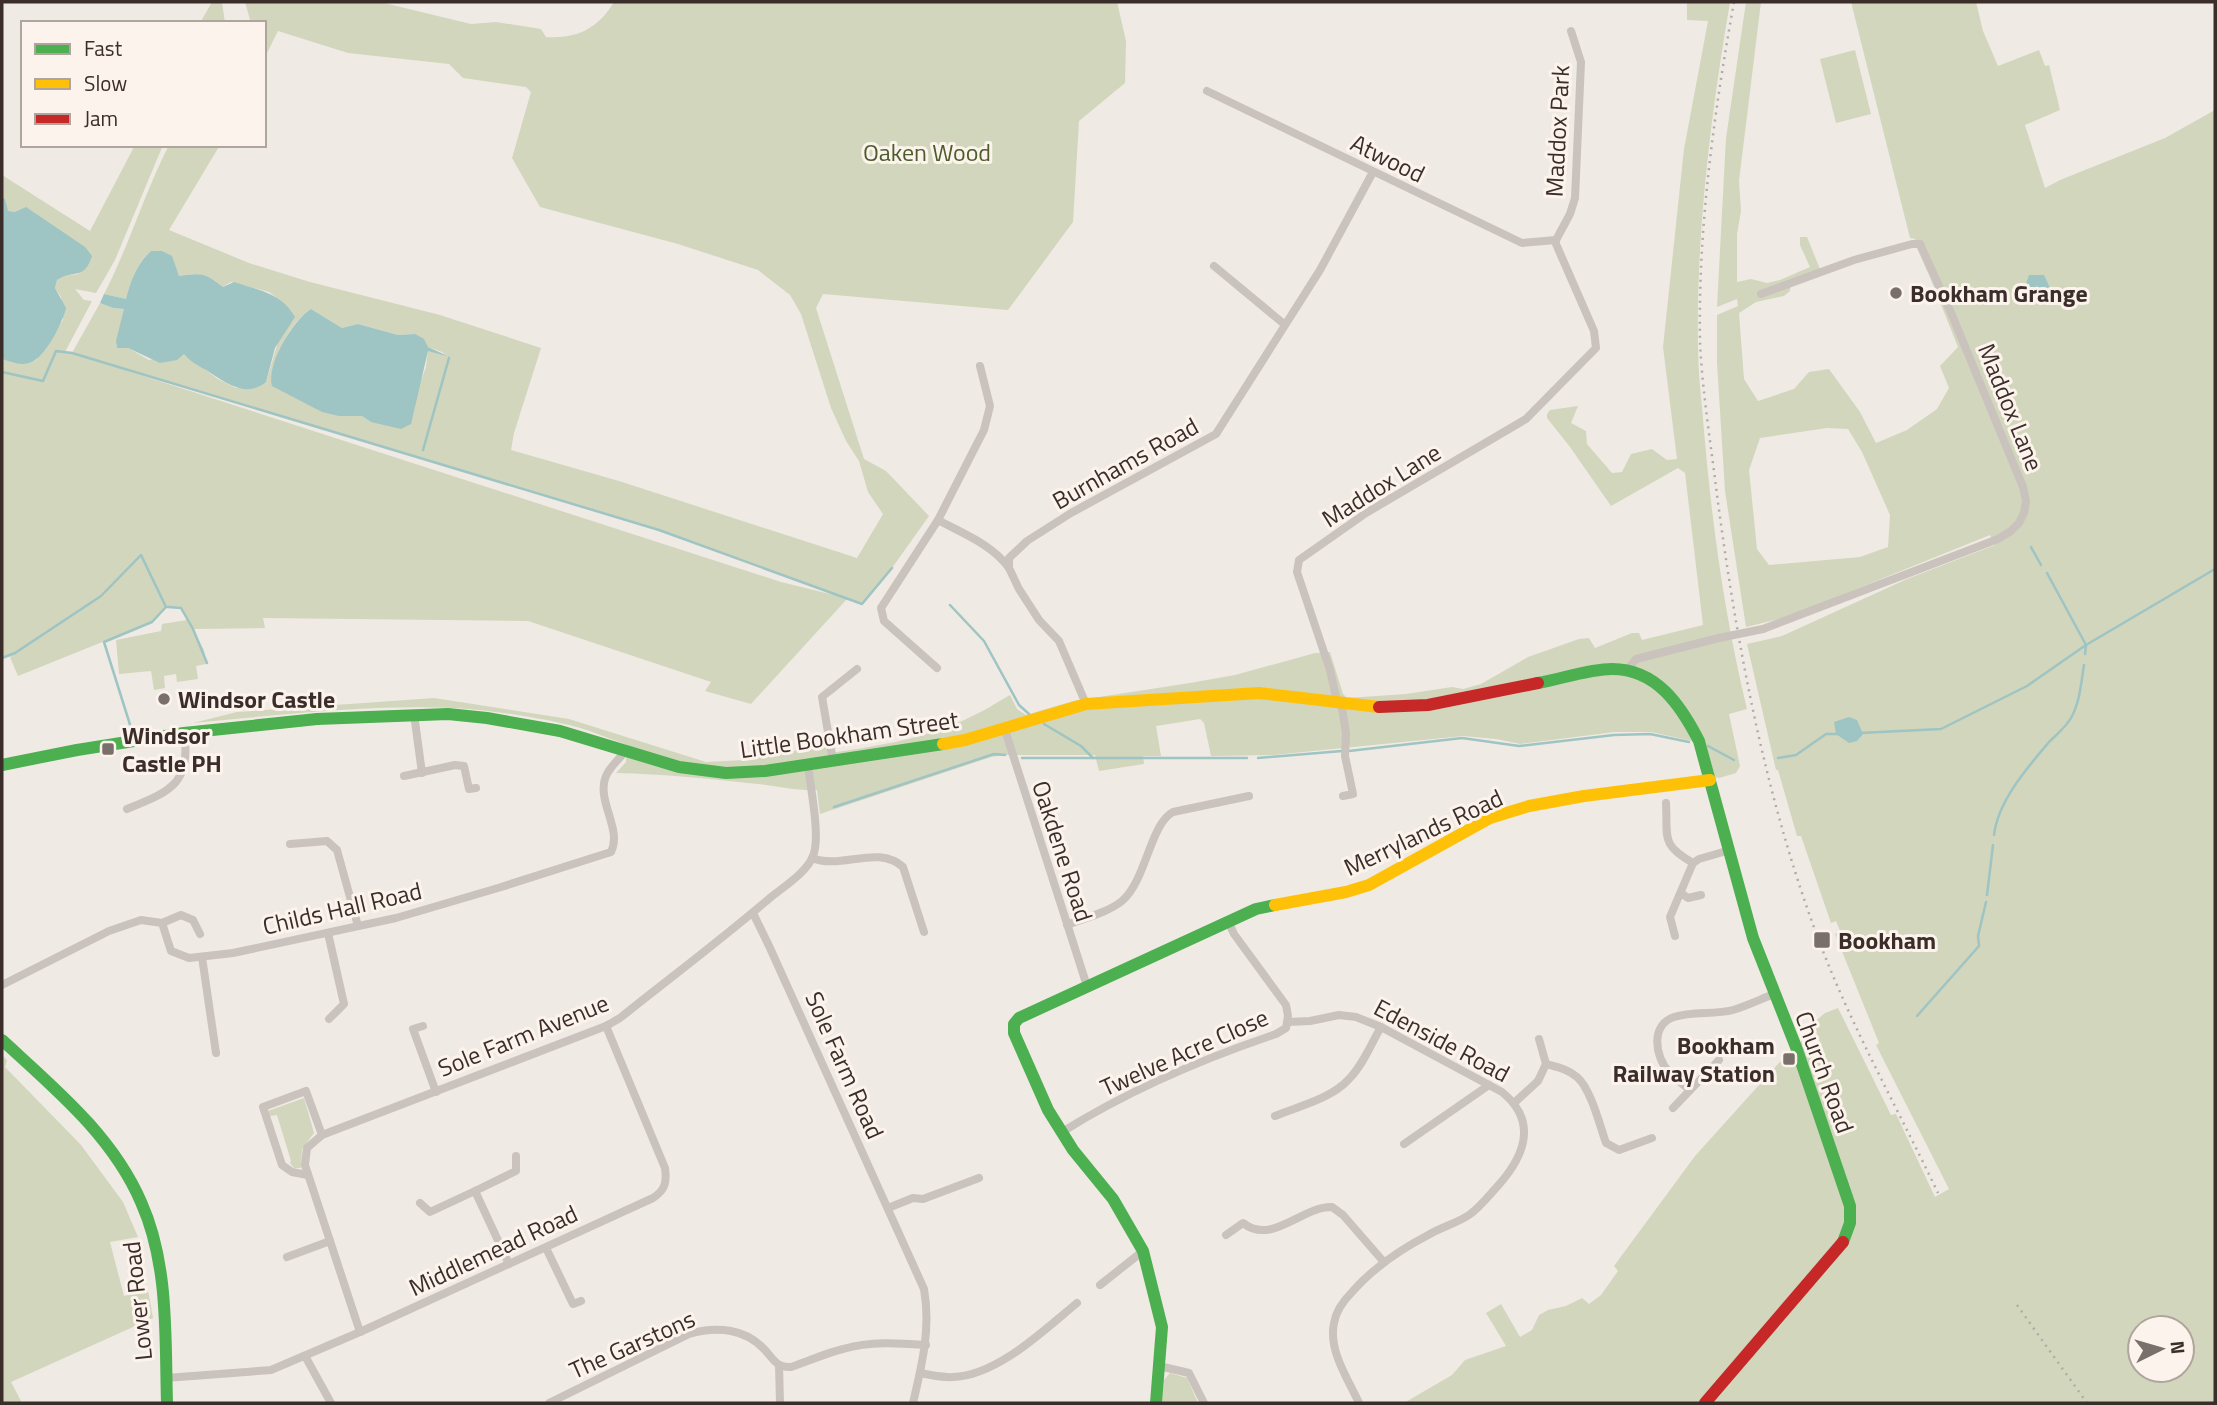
<svg xmlns="http://www.w3.org/2000/svg" width="2217" height="1405" viewBox="0 0 2217 1405" font-family="'Titillium Web',sans-serif">
<style>
.green{fill:#d2d6bd;fill-rule:evenodd}
.water{fill:#9ec4c3}
.lines{fill:none;stroke-linecap:round;stroke-linejoin:round}
.stream{stroke:#9ec4c3;stroke-width:2.5}
.street{stroke:#cac2bc;stroke-width:8}
.fast{stroke:#4caf50;stroke-width:12}
.slow{stroke:#ffc107;stroke-width:12}
.jam{stroke:#c62828;stroke-width:12}
.rail{stroke:#b1aba7;stroke-width:2.5;stroke-dasharray:2 5;stroke-linecap:butt}
.street-bridge{stroke:#cac2bc;stroke-width:8}
.poi-dot{fill:#7a706b;stroke:#fcf4ec;stroke-width:2.5}
.labels{text-anchor:middle;dominant-baseline:central;stroke-width:6;stroke-linejoin:round;paint-order:stroke}
.street-label{font-size:24px;fill:#3b2e2a;stroke:#fcf4ec}
.park-label{font-size:24px;fill:#4c5c2b;stroke:#fcf4ec}
.poi-label{font-size:24px;font-weight:bold;fill:#3b2e2a;stroke:#fcf4ec;text-anchor:start}
</style>
<rect width="100%" height="100%" fill="#f0eae4"/>
<g class="green">
<polygon points="212,2 222,2 225,23 200,23"/>
<path d="M245,2H380L471,24L496,22L541,29L546,37C578,39 598,28 614,2H1117L1126,41L1125,83L1079,121L1073,222L1008,310L823,294L816,308L864,459L886,471L929,516L892,568L862,604L847,599L751,704L705,691L711,682L528,621L263,618L265,628L193,629L204,650L206,664L196,666L198,679L177,682L176,674L164,676L165,688L154,690L151,671L119,674L116,640L161,631L162,624L187,620L181,608L166,607L152,622L18,676L10,657L13,655L2,658V359L26,364L36,360L63,320L61,297L55,288L57,280L62,276L79,274L15,212L7,211L5,200L2,198V175L90,231L135,145H163L115,260L96,293L75,289L84,300L92,301L65,352L72,353L100,303L113,308L125,309L116,346L128,348L149,360L183,353L218,379L236,388L266,382L278,342L276,297L269,292L231,282L223,287C207,273 198,273 179,276C171,260 174,251 151,251C137,262 130,282 126,299L104,294C129,246 144,194 169,145H220L169,230L249,263L310,282L440,315L541,348L514,433L511,450L619,481L857,558L883,514L868,492L859,461L846,441L831,408L801,314L790,295L758,270L678,244L540,207L512,158L531,92L526,87L463,78L449,64L348,53L278,31L264,59V23H251ZM311,309L342,328L358,324L398,335L415,334L428,347L442,352L449,357L428,350L426,367L420,383L371,422L362,416H339L271,380C274,357 290,322 311,309ZM125,370L659,529L838,596L781,582Z"/>
<path d="M1687,2H1730C1711,113 1696,233 1698,346C1698,374 1702,403 1704,431C1712,525 1725,618 1747,709L1729,714L1740,766L1736,773L1719,778L1715,777L1705,741H1692L1651,732H1615L1520,744L1496,739L1463,736L1274,755L1211,756L1204,723L1200,719L1156,726L1161,756H1143L1144,764L1099,771L1095,755H1007L991,757L820,814L817,790C797,791 778,786 758,784C711,779 663,774 616,773L626,762L627,745C610,739 594,732 577,727C541,718 492,710 455,708C369,704 279,715 193,723L237,712L434,698L569,719L706,762L744,760L825,745L829,753C872,747 917,740 957,723C975,716 993,705 1010,695L1017,709L1026,715L1073,701L1190,683L1235,675L1315,653L1330,652L1343,694L1347,698L1406,694L1452,687L1463,689L1481,684L1528,657L1579,639L1589,638L1595,648L1632,633H1639L1642,640L1703,625L1685,473L1678,468L1611,506L1570,447L1547,418V414L1550,410L1578,406L1571,423L1586,431L1587,444L1612,473L1622,472L1631,454L1652,449L1667,460L1677,459L1663,347L1684,149L1708,21L1687,20Z"/>
<path d="M1746,2H1761L1739,181L1741,211L1737,234V282L1751,279L1767,283L1780,280L1810,267L1800,245V237H1807L1820,269L1791,280L1790,291L1784,296L1756,302L1739,313L1744,379L1758,401L1794,389L1809,372L1829,369L1860,412L1876,443L1907,430L1937,409L1949,388L1940,366L1958,347L1932,282L1916,246L1915,239L1910,238L1851,2H1976L1983,31L1998,66L2039,50L2045,66L2049,65L2060,110L2025,125L2045,188L2060,180L2165,138L2215,110V1403H1404L1452,1375L1465,1360L1506,1346L1486,1313L1501,1304L1520,1337L1532,1330L1539,1315L1548,1310L1566,1306L1582,1298L1589,1304L1601,1295L1618,1271L1614,1266L1695,1156L1786,1055L1801,1043L1802,1032L1825,1013L1838,1008L1891,1115L1896,1114L1935,1197L1949,1189L1876,1045L1879,1043L1835,934L1840,931L1836,921L1831,923L1801,836H1797L1778,770H1776L1747,644L1782,636L1907,579L1995,545L1990,535L1787,617L1746,627L1725,491L1717,363V315L1738,306L1737,299L1717,307L1726,138ZM1827,428L1848,429L1862,452L1890,515L1888,547L1860,557L1769,565L1757,549L1749,470L1760,438ZM2140,1328H2182V1370H2140Z"/>
<polygon points="1855,50 1871,114 1836,123 1820,59"/>
<polygon points="2,1055 7,1060 5,1067 81,1145 123,1202 138,1237 110,1242 124,1296 148,1290 153,1318 11,1382 22,1403 2,1403"/>
<polygon points="304,1098 314,1133 302,1149 301,1168 294,1168 290,1163 291,1161 277,1115 270,1116 268,1111"/>
<polygon points="1170,1373 1187,1378 1198,1403 1162,1403 1164,1380"/>
</g>
<g class="water">
<path d="M2,198L5,199L8,211L15,212L26,207L85,247L92,256C84,281 73,269 57,280L55,288L66,308C63,322 44,360 29,363C21,366 9,361 2,359Z"/>
<path d="M151,251H162L172,256L179,276C200,273 205,272 223,287L234,282C258,290 282,293 295,317L275,348L266,382C245,399 225,382 206,370C197,365 191,362 184,354L177,360L160,363L128,348H117L116,341L124,309L113,308L100,303L104,294L126,299C130,282 137,263 151,251Z"/>
<polygon points="2029,275 2044,275 2050,288 2045,301 2036,300 2024,290"/>
<path d="M311,309L342,328L358,324L398,335L415,334L424,339L428,347L450,357L428,351L411,424L401,429L371,422L362,416H339L322,412L272,386C266,365 293,320 311,309Z"/>
<polygon points="1849,717 1857,720 1863,734 1857,741 1849,743 1836,734 1834,722"/>
</g>
<g class="lines">
<g class="stream">
<polyline points="2,372 43,381 56,351 72,353 659,530 862,604 892,568"/>
<polyline points="423,450 449,358"/>
<polyline points="2031,547 2041,565"/>
<polyline points="2047,573 2086,645 2085,654"/>
<polyline points="950,605 984,641 1019,705 1029,714"/>
<polyline points="168,607 181,608 193,629 207,663"/>
<polyline points="2,658 15,653 101,596 141,555 166,607"/>
<polyline points="1044,724 1081,746 1093,758"/>
<polyline points="132,731 104,642 152,622 166,607"/>
<polyline points="1860,733 1941,729 2027,686 2086,645 2215,569"/>
<polyline points="1708,746 1734,760"/>
<polyline points="1349,751 1462,738 1519,746 1614,735 1650,734 1689,742"/>
<polyline points="1022,758 1247,758"/>
<polyline points="1258,758 1342,751"/>
<polyline points="1778,758 1796,755 1826,734 1839,734"/>
<polyline points="834,807 994,754 1005,755"/>
<path d="M1994,835C1998,801 2027,768 2049,742C2056,735 2066,727 2071,718C2080,702 2081,683 2084,665"/>
<polyline points="1987,895 1993,845"/>
<polyline points="1917,1016 1979,946 1978,936 1986,902"/>
</g>
<g class="street">
<polyline points="1207,91 1522,243 1556,240"/>
<polyline points="1214,266 1284,324"/>
<polyline points="1761,294 1854,260 1912,244 1920,244 1952,315 2023,487 2026,501 2024,513 2019,523 2011,531 1998,539 1763,629"/>
<polyline points="938,520 984,430 990,406 980,366"/>
<path d="M937,668L884,621L881,608L938,520C962,533 993,545 1009,568"/>
<polyline points="1627,670 1636,659 1719,638"/>
<polyline points="1337,701 1330,670 1297,572 1299,560 1366,513 1526,419 1596,348 1594,331 1556,244 1556,240 1570,214 1575,198 1581,62 1571,31"/>
<polyline points="1341,702 1346,733 1345,756 1353,794 1343,796"/>
<polyline points="1086,704 1059,641 1039,620 1019,589 1009,568 1009,558 1027,541 1071,513 1216,434 1320,270 1373,172"/>
<polyline points="414,714 422,773"/>
<polyline points="1004,727 1087,986"/>
<polyline points="833,761 822,697 857,669"/>
<polyline points="404,776 455,765 464,766 469,789 476,788"/>
<path d="M1666,803C1668,838 1660,844 1693,863"/>
<path d="M127,809C169,792 192,784 184,733"/>
<polyline points="290,844 327,841 337,850 358,926"/>
<path d="M812,858C841,870 878,844 903,867L924,932"/>
<polyline points="1681,893 1688,898 1701,895"/>
<path d="M753,913L770,948L924,1289C931,1328 922,1365 913,1403"/>
<polyline points="162,923 181,915 193,920 200,934"/>
<path d="M1067,925C1084,918 1107,913 1122,901C1146,881 1150,824 1173,812L1249,796"/>
<polyline points="328,933 344,1004 329,1019"/>
<polyline points="1675,936 1670,917 1693,863 1699,859 1730,850"/>
<polyline points="202,957 216,1053"/>
<path d="M2,985L109,931L141,920L162,923L171,951L189,958L233,953L396,918L498,888L611,852C623,828 594,799 607,774C611,766 619,759 625,752"/>
<path d="M1288,1022L1310,1021L1339,1015L1356,1017L1381,1027L1502,1092C1540,1123 1523,1159 1495,1189C1487,1198 1479,1208 1469,1215C1457,1223 1442,1227 1430,1234C1401,1249 1375,1266 1353,1291C1344,1300 1336,1310 1334,1323C1328,1350 1348,1379 1359,1403"/>
<polyline points="423,1026 413,1029 436,1092"/>
<polyline points="1539,1039 1546,1064"/>
<path d="M1690,1090C1683,1084 1675,1079 1669,1072C1655,1057 1650,1025 1674,1017C1693,1011 1714,1015 1733,1010C1747,1006 1761,999 1774,994"/>
<path d="M1514,1103L1538,1081L1546,1064C1557,1067 1568,1069 1577,1077C1591,1089 1600,1126 1606,1143L1619,1150L1652,1138"/>
<polyline points="1673,1108 1719,1060"/>
<path d="M1275,1116C1299,1106 1331,1099 1349,1079C1363,1065 1371,1044 1381,1027"/>
<path d="M1062,1132C1129,1090 1202,1059 1276,1034L1286,1028L1288,1016L1286,1005L1234,934L1228,921"/>
<polyline points="1404,1144 1489,1085"/>
<polyline points="308,1175 292,1172 282,1165 263,1107 306,1091 322,1135"/>
<polyline points="420,1203 430,1212 475,1191"/>
<polyline points="888,1208 913,1198 923,1199 979,1178"/>
<path d="M1226,1235L1243,1223C1272,1246 1302,1206 1332,1207L1343,1215L1383,1261"/>
<polyline points="546,1248 573,1304 581,1301"/>
<polyline points="287,1257 330,1241"/>
<polyline points="509,1264 475,1191 516,1171 516,1156"/>
<polyline points="1100,1285 1143,1251"/>
<path d="M360,1332L305,1165L307,1148L322,1135L606,1026L620,1018C670,978 722,939 771,897C785,886 807,872 813,856C821,837 810,786 808,765"/>
<polyline points="305,1356 331,1403"/>
<polyline points="779,1365 780,1403"/>
<polyline points="1159,1366 1189,1373 1204,1403"/>
<path d="M920,1373C931,1375 942,1378 953,1377C997,1376 1044,1330 1077,1303"/>
<path d="M166,1378L271,1370L360,1332L653,1198C665,1190 667,1183 665,1168L606,1026"/>
<path d="M549,1403L689,1334C716,1326 745,1328 765,1350C774,1360 777,1368 791,1367C809,1361 826,1353 843,1349C871,1341 898,1343 926,1345"/>
</g>
<g class="fast">
<path d="M1538,683C1561,679 1589,669 1612,669C1657,669 1681,706 1699,741L1753,938L1796,1047L1850,1206V1223L1843,1242"/>
<polyline points="2,765 77,750 184,733 317,719 448,714 487,718 560,731 679,767 726,773 765,771 943,744"/>
<path d="M2,1040C54,1088 112,1135 141,1202C169,1264 165,1337 167,1403"/>
<polyline points="1156,1403 1162,1327 1143,1251 1113,1199 1073,1150 1048,1110 1014,1033 1014,1024 1019,1018 1256,909 1275,905"/>
</g>
<g class="slow">
<polyline points="943,744 965,740 1086,704 1259,693 1379,707"/>
<polyline points="1275,905 1346,892 1369,885 1490,818 1529,806 1584,796 1710,780"/>
</g>
<g class="jam">
<polyline points="1379,707 1428,705 1538,683"/>
<polyline points="1705,1403 1843,1242"/>
</g>
<g class="rail">
<path d="M1734,2C1714,113 1698,227 1700,341C1702,390 1711,445 1717,495C1737,646 1765,797 1819,941C1852,1028 1898,1109 1938,1193"/>
<polyline points="2017,1305 2087,1403"/>
</g>
<polyline class="street-bridge" points="1719,638 1763,629"/>
</g>
<g class="poi-dot">
<circle cx="1896" cy="293" r="7"/>
<circle cx="164" cy="699" r="7"/>
<rect x="101" y="742" width="14" height="14" rx="3.5"/>
<rect x="1813" y="931" width="18" height="18" rx="3.5"/>
<rect x="1782" y="1052" width="14" height="14" rx="3.5"/>
</g>
<g class="labels">
<g class="street-label">
<text transform="translate(1557 131) rotate(-87)">Maddox Park</text>
<text transform="translate(1388 158) rotate(26)">Atwood</text>
<text transform="translate(2011 407) rotate(68)">Maddox Lane</text>
<text transform="translate(1125 463) rotate(-29)">Burnhams Road</text>
<text transform="translate(1381 485) rotate(-32)">Maddox Lane</text>
<text transform="translate(849 734) rotate(-8)">Little Bookham Street</text>
<text transform="translate(1423 832) rotate(-25)">Merrylands Road</text>
<text transform="translate(1063 851) rotate(72)">Oakdene Road</text>
<text transform="translate(342 908) rotate(-13)">Childs Hall Road</text>
<text transform="translate(523 1035) rotate(-22)">Sole Farm Avenue</text>
<text transform="translate(1442 1040) rotate(28)">Edenside Road</text>
<text transform="translate(1184 1052) rotate(-24)">Twelve Acre Close</text>
<text transform="translate(845 1065) rotate(66)">Sole Farm Road</text>
<text transform="translate(1825 1072) rotate(70)">Church Road</text>
<text transform="translate(493 1250) rotate(-25)">Middlemead Road</text>
<text transform="translate(137 1301) rotate(-96)">Lower Road</text>
<text transform="translate(632 1344) rotate(-24)">The Garstons</text>
</g>
<g class="park-label">
<text x="927" y="152">Oaken Wood</text>
</g>
<g class="poi-label">
<text x="1910" y="293">Bookham Grange</text>
<text x="178" y="699">Windsor Castle</text>
<text x="122" y="735">Windsor<tspan x="122" dy="28">Castle PH</tspan></text>
<text x="1838" y="940">Bookham</text>
<text x="1775" y="1045" text-anchor="end">Bookham<tspan x="1775" dy="28">Railway Station</tspan></text>
</g>
</g>
<rect width="2217" height="1405" fill="none" stroke="#3b2e2a" stroke-width="7"/>
<rect x="21" y="21" width="245" height="126" fill="#fcf4ec" stroke="#afa59e" stroke-width="2"/>
<rect x="35" y="44" width="35" height="10" fill="#4caf50" stroke="#afa59e" stroke-width="2"/>
<text x="84" y="56" font-size="21" fill="#3b2e2a">Fast</text>
<rect x="35" y="79" width="35" height="10" fill="#ffc107" stroke="#afa59e" stroke-width="2"/>
<text x="84" y="91" font-size="21" fill="#3b2e2a">Slow</text>
<rect x="35" y="114" width="35" height="10" fill="#c62828" stroke="#afa59e" stroke-width="2"/>
<text x="84" y="126" font-size="21" fill="#3b2e2a">Jam</text>
<g transform="translate(2161 1349) rotate(85)"><circle r="33" fill="#fcf4ec" stroke="#afa59e" stroke-width="2"/>
<path d="M0-5L12 26L0 18L-12 26Z" fill="#7a706b"/>
<text y="-10" font-size="19" font-weight="bold" text-anchor="middle" fill="#3b2e2a">N</text>
</g>
</svg>
